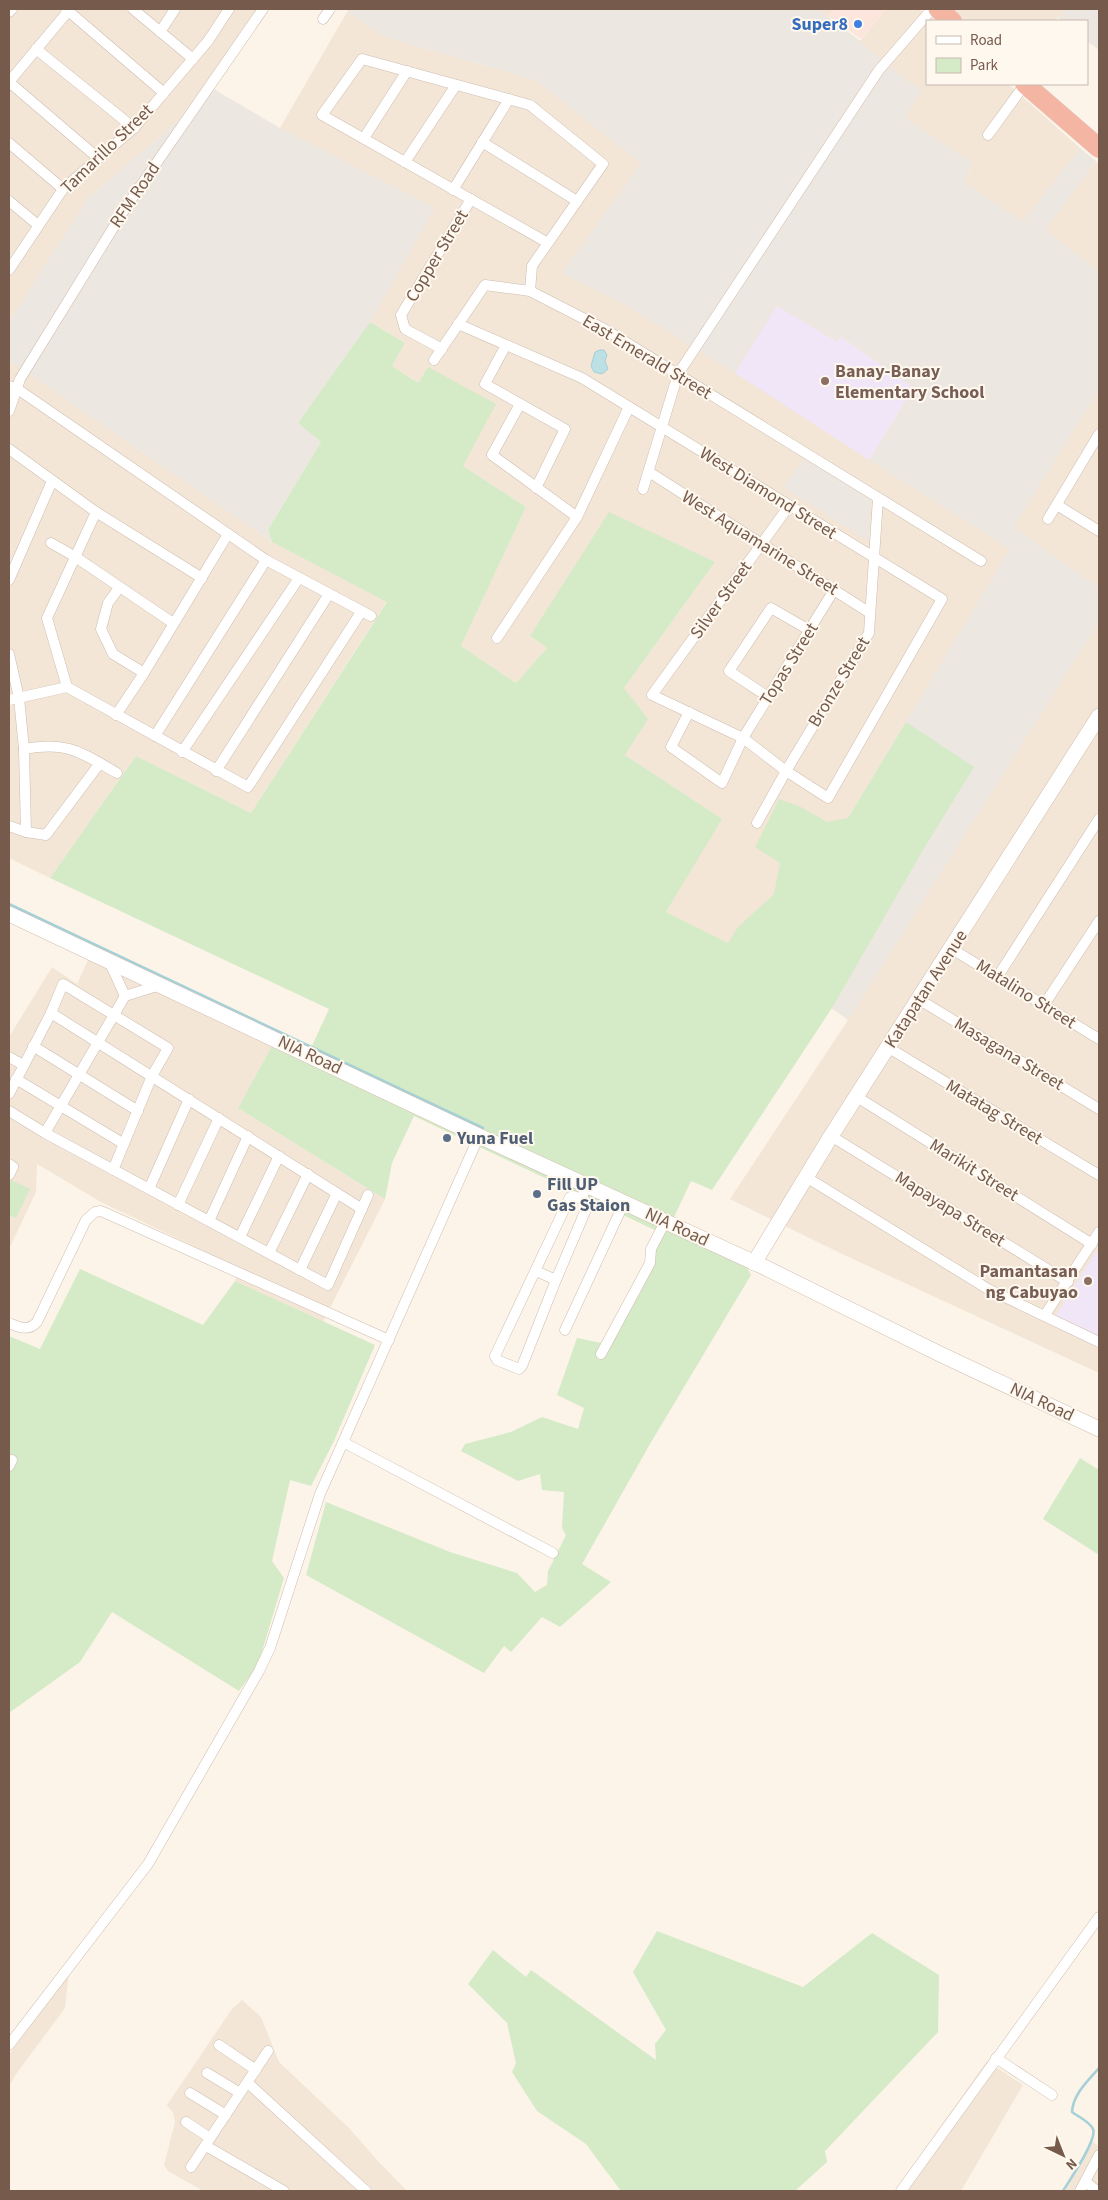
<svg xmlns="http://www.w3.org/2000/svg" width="1108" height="2200" viewBox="0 0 1108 2200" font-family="'Source Sans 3',sans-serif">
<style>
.residential{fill:#f3e6d7}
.commercial{fill:#fce5dd}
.industrial{fill:#ede7e1}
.education{fill:#f1e5f8}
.green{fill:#d5eac7}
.water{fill:#bde0e5;stroke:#a4d0d7}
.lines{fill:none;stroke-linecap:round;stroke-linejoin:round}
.stream{stroke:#a4d0d7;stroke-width:2.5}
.street-casing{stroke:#cebcaf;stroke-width:11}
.secondary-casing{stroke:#d3beaf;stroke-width:16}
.highway-casing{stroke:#dbd4d1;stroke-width:20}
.street{stroke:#fff;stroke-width:10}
.secondary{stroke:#fff;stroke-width:15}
.highway{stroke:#f4b6a2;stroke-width:19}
.shop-dot{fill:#3f7fe0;stroke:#fef8ef;stroke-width:2}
.education-dot{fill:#8d6e63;stroke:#fef8ef;stroke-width:2}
.service-dot{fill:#5c6f8a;stroke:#fef8ef;stroke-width:2}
.labels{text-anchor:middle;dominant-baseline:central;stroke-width:4;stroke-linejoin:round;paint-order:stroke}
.shop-label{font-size:18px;font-weight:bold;fill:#366cbe;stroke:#fef8ef;text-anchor:end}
.street-label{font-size:18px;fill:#765b4d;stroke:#fef8ef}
.education-label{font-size:18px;font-weight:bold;fill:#785e54;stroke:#fef8ef;text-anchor:start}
.service-label{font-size:18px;font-weight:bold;fill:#4e5e75;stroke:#fef8ef;text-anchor:start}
</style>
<rect width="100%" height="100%" fill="#fcf4e8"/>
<g class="residential">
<polygon points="9,9 258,9 179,120 88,198 9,322"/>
<polygon points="818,9 834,9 828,17 860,41 886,9 919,9 936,21 927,21 927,84 1008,84 1080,148 1023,222 964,182 973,164 777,306 736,373 1010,549 848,818 771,965 666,912 721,819 625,755 624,688 715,562 530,636 547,648 516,683 461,646 526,507 463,466 428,367 418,383 392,366 405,343 370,322 434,208 280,128 347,12 385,37 535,80 641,163 563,273"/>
<polygon points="948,9 1066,9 1055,21 961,21"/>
<polygon points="1096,161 1099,164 1099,272 1044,230"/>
<polygon points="9,360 272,542 387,601 251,813 136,756 50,878 9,858"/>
<polygon points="1099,389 1099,588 1014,527"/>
<polygon points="1099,622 1099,1373 840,1253 730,1199 848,1020"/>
<polygon points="89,958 273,1044 238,1108 385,1199 323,1322 235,1281 239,1268 101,1202 37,1164 36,1192 9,1249 9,1037 52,967 77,984"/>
<polygon points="69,1972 65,2008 16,2074 9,2087 9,2055"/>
<polygon points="242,2000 261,2017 279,2062 349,2128 377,2160 407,2191 203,2191 168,2171 164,2165 175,2122 173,2113 167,2105 232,2009"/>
<polygon points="987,2061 1023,2085 961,2191 895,2191"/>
<polygon points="1093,2142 1099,2146 1099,2191 1064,2191"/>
</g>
<polygon class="commercial" points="834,9 886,9 861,39 828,16"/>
<g class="industrial">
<polygon points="349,9 818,9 860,41 901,76 922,90 905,117 973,164 964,182 1023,222 1080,148 1096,161 1045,230 1099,272 1099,389 1014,527 1099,588 1099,622 848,1020 771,965 848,818 1010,549 869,460 913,388 841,337 837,342 777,307 735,373 627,306 562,273 641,163 535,80 385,37 347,12"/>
<polygon points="1066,9 1099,9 1099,50 1087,41 1087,21 1062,21 1058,18"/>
<polygon points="205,84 280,128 435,208 370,322 298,423 321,442 268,530 272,542 9,360 9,322 88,198 179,120"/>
<polygon points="804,459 871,498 868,541 783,487"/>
</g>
<g class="education">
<polygon points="777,306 837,342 841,337 913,388 869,460 735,373"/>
<polygon points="1099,1247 1099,1336 1056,1315"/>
</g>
<g class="green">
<polygon points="370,322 405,343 392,366 418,383 428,367 496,404 463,466 526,507 461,646 516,683 547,648 530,636 609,512 715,562 624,688 648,719 625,755 722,819 666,912 728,943 738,927 774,894 780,863 755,847 779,799 801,807 827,822 848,818 906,722 974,767 923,850 832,1008 712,1190 691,1181 668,1230 746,1266 751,1275 650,1444 582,1564 611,1582 560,1627 542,1617 511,1652 504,1646 484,1673 306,1575 326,1502 450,1552 517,1573 535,1592 547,1585 548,1571 566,1535 562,1528 564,1492 542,1490 540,1474 518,1481 461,1451 465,1444 511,1432 542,1417 578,1429 584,1408 557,1395 577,1338 606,1344 663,1234 414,1116 392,1163 385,1199 238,1108 273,1044 306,1059 329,1009 50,878 136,756 251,813 387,602 272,542 268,530 321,442 298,423"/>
<polygon points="11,1180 30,1189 16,1218 9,1215 9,1185"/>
<polygon points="80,1269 203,1325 235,1281 375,1345 334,1441 311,1486 290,1480 272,1561 284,1578 258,1665 239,1691 112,1612 80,1662 9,1713 9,1336 40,1349"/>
<polygon points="1080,1458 1099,1470 1099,1555 1043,1519"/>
<polygon points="657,1931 803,1987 872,1933 939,1975 938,2032 825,2151 827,2162 795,2191 621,2191 586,2144 537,2111 512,2072 516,2063 507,2023 468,1984 493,1950 526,1977 531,1970 656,2060 655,2044 666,2030 633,1972"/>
</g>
<polygon class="water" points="600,350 604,350 607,355 605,361 608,369 602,374 594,372 591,366 595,352"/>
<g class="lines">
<g class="stream">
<polyline points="9,904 483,1128"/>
<path d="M1063,2191C1069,2181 1098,2139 1093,2129C1090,2122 1079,2117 1072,2112C1073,2094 1088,2081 1099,2068"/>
</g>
<defs>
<g id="street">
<polyline points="66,9 164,93"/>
<polyline points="133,9 193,59"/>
<polyline points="9,12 12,9"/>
<polyline points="323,19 330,9"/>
<polyline points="160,32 175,9"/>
<polyline points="36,49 134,128"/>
<polyline points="9,82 98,158"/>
<polyline points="9,82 70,9"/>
<polyline points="988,135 1025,84"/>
<polyline points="364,138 407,71"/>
<polyline points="482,142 577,201"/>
<polyline points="9,143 63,189"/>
<polyline points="405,162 456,85"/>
<polyline points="453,190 509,99"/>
<polyline points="9,201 38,225"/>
<polyline points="9,270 63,189 134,128 208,41 229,9"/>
<polyline points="530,291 532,266 603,164 530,105 362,59 322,115 548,243"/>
<polyline points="458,324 582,378 942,599 828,798 786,771 743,738 652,695 789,506"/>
<polyline points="506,345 485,384 565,429 536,488"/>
<polyline points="442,349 405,329 401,315 471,199"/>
<polyline points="434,360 485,285 530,291 606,330 981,561"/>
<polyline points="9,386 16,388 266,560 371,616"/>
<polyline points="520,404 492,455 577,517"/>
<polyline points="9,411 20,379 126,207 263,9"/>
<polyline points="9,449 96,512 202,578"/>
<polyline points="649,472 870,613"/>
<polyline points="643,489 678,374 879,70 932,9"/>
<polyline points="1057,505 1099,531"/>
<polyline points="1048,519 1099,434"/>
<polyline points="51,543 74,556 173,623"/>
<polyline points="9,580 52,481"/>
<polyline points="119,588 108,603 101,629 113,654 144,673"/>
<polyline points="497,638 577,517 629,407"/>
<polyline points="9,654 19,698 24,749 26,832"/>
<polyline points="67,687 47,618 96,512"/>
<polyline points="768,697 729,671 771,608 809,630"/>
<polyline points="9,700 67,687 248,787 361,612"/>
<polyline points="689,712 671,747 722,783 743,738 834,590"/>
<polyline points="116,715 144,673 228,534"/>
<polyline points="155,736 266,560"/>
<path d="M24,749C68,741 80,752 117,773"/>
<polyline points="182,752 299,578"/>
<polyline points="216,771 329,594"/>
<polyline points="757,823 786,771 869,633 878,498"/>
<polyline points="9,826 26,832 46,835 100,763"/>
<polyline points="952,949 1099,1039"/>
<polyline points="109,961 125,996 160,985"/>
<polyline points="998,976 1099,819"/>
<polyline points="920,1000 1099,1109"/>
<polyline points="1044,1005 1099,921"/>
<polyline points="51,1013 362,1209"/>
<polyline points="33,1046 138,1111"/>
<polyline points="889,1048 1099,1175"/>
<polyline points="9,1057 23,1065"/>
<polyline points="16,1079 124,1144"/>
<polyline points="9,1094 51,1013 63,984 168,1048 152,1076 113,1170"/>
<polyline points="857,1097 1092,1244"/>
<polyline points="9,1111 45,1133 328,1285 368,1195"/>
<polyline points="45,1133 125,996"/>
<polyline points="831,1136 1068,1282"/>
<polyline points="9,1164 13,1167 9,1175"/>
<polyline points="806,1177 988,1289 1099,1342"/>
<polyline points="149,1189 189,1099"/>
<polyline points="581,1199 574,1196 570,1197 495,1356 497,1360 519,1369 522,1366 556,1280 587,1207 587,1202 581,1199 587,1186"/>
<polyline points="178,1205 219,1118"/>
<polyline points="209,1221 248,1136"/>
<polyline points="240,1237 279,1156"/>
<polyline points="269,1253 308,1174"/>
<polyline points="300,1270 337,1193"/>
<polyline points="536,1271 556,1280"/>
<polyline points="1045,1315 1099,1232"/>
<path d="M9,1323C19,1327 28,1332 37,1322L86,1220L95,1212L101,1211L389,1340"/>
<polyline points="565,1330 624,1203"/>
<polyline points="601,1354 650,1263 651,1249 665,1222"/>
<polyline points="343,1442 553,1553"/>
<polyline points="9,1466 12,1460"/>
<polyline points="9,2045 148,1864 259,1671 270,1648 320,1494 479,1136"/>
<polyline points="219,2045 256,2070"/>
<polyline points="996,2058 1052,2095"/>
<polyline points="207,2073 240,2093"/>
<polyline points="248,2083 366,2191"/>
<polyline points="190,2093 226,2115"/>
<polyline points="186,2122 210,2138"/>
<polyline points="206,2146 284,2191"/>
<polyline points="191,2167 268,2051"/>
<polyline points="1086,2182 1097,2191"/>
<polyline points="901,2191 1099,1917"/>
<polyline points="1080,2191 1099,2155"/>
</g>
<g id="secondary">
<polyline points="9,914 479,1136 764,1267 942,1355 1099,1429"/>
<polyline points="754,1263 831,1136 1099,716"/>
</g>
<g id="highway">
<polyline points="938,9 952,21"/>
<polyline points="1025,84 1099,148"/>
</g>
</defs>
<use href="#street" class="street-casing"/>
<use href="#secondary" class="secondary-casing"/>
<use href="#highway" class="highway-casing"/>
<use href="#street" class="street"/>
<use href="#secondary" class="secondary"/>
<use href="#highway" class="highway"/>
</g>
<circle class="shop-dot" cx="858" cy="24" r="5"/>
<g class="education-dot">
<circle cx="825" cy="381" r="5"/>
<circle cx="1088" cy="1281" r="5"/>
</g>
<g class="service-dot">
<circle cx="447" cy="1138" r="5"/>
<circle cx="537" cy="1194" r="5"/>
</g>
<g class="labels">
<g class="shop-label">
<text x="848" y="24">Super8</text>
</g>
<g class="street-label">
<text transform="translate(107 149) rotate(-44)">Tamarillo Street</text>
<text transform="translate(135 195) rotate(-56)">RFM Road</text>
<text transform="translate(437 256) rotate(-59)">Copper Street</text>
<text transform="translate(647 357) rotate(31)">East Emerald Street</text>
<text transform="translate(768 493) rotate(32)">West Diamond Street</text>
<text transform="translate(760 543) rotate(32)">West Aquamarine Street</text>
<text transform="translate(721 600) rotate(-54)">Silver Street</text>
<text transform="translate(789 664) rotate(-58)">Topas Street</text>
<text transform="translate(839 682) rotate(-59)">Bronze Street</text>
<text transform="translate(926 989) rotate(-57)">Katapatan Avenue</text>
<text transform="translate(1026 994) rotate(32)">Matalino Street</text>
<text transform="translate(1009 1054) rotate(31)">Masagana Street</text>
<text transform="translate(310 1055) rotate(25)">NIA Road</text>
<text transform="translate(994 1112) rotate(31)">Matatag Street</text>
<text transform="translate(974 1170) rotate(32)">Marikit Street</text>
<text transform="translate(950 1209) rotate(32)">Mapayapa Street</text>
<text transform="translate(677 1227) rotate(25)">NIA Road</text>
<text transform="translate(1042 1402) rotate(25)">NIA Road</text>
</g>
<g class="education-label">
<text x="835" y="371">Banay-Banay<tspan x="835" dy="21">Elementary School</tspan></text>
<text x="1078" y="1271" text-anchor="end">Pamantasan<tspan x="1078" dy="21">ng Cabuyao</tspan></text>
</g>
<g class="service-label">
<text x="457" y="1138">Yuna Fuel</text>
<text x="547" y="1184">Fill UP<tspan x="547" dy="21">Gas Staion</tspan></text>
</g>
</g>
<rect width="1108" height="2200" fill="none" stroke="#765b4d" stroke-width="20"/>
<rect x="926" y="20" width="162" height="65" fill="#fef8ef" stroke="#c8b9ae"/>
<rect x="936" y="36" width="25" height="8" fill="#ffffff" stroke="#c8b9ae"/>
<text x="970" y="45" font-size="15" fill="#765b4d">Road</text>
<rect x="936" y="58" width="25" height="15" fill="#d5eac7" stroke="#c8b9ae"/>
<text x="970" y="70" font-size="15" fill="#765b4d">Park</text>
<g transform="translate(1063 2155) rotate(137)" stroke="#fef8ef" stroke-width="4" paint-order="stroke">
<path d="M0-4L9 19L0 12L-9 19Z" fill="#765b4d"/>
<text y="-8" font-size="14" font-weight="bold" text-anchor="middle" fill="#765b4d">N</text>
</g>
</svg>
